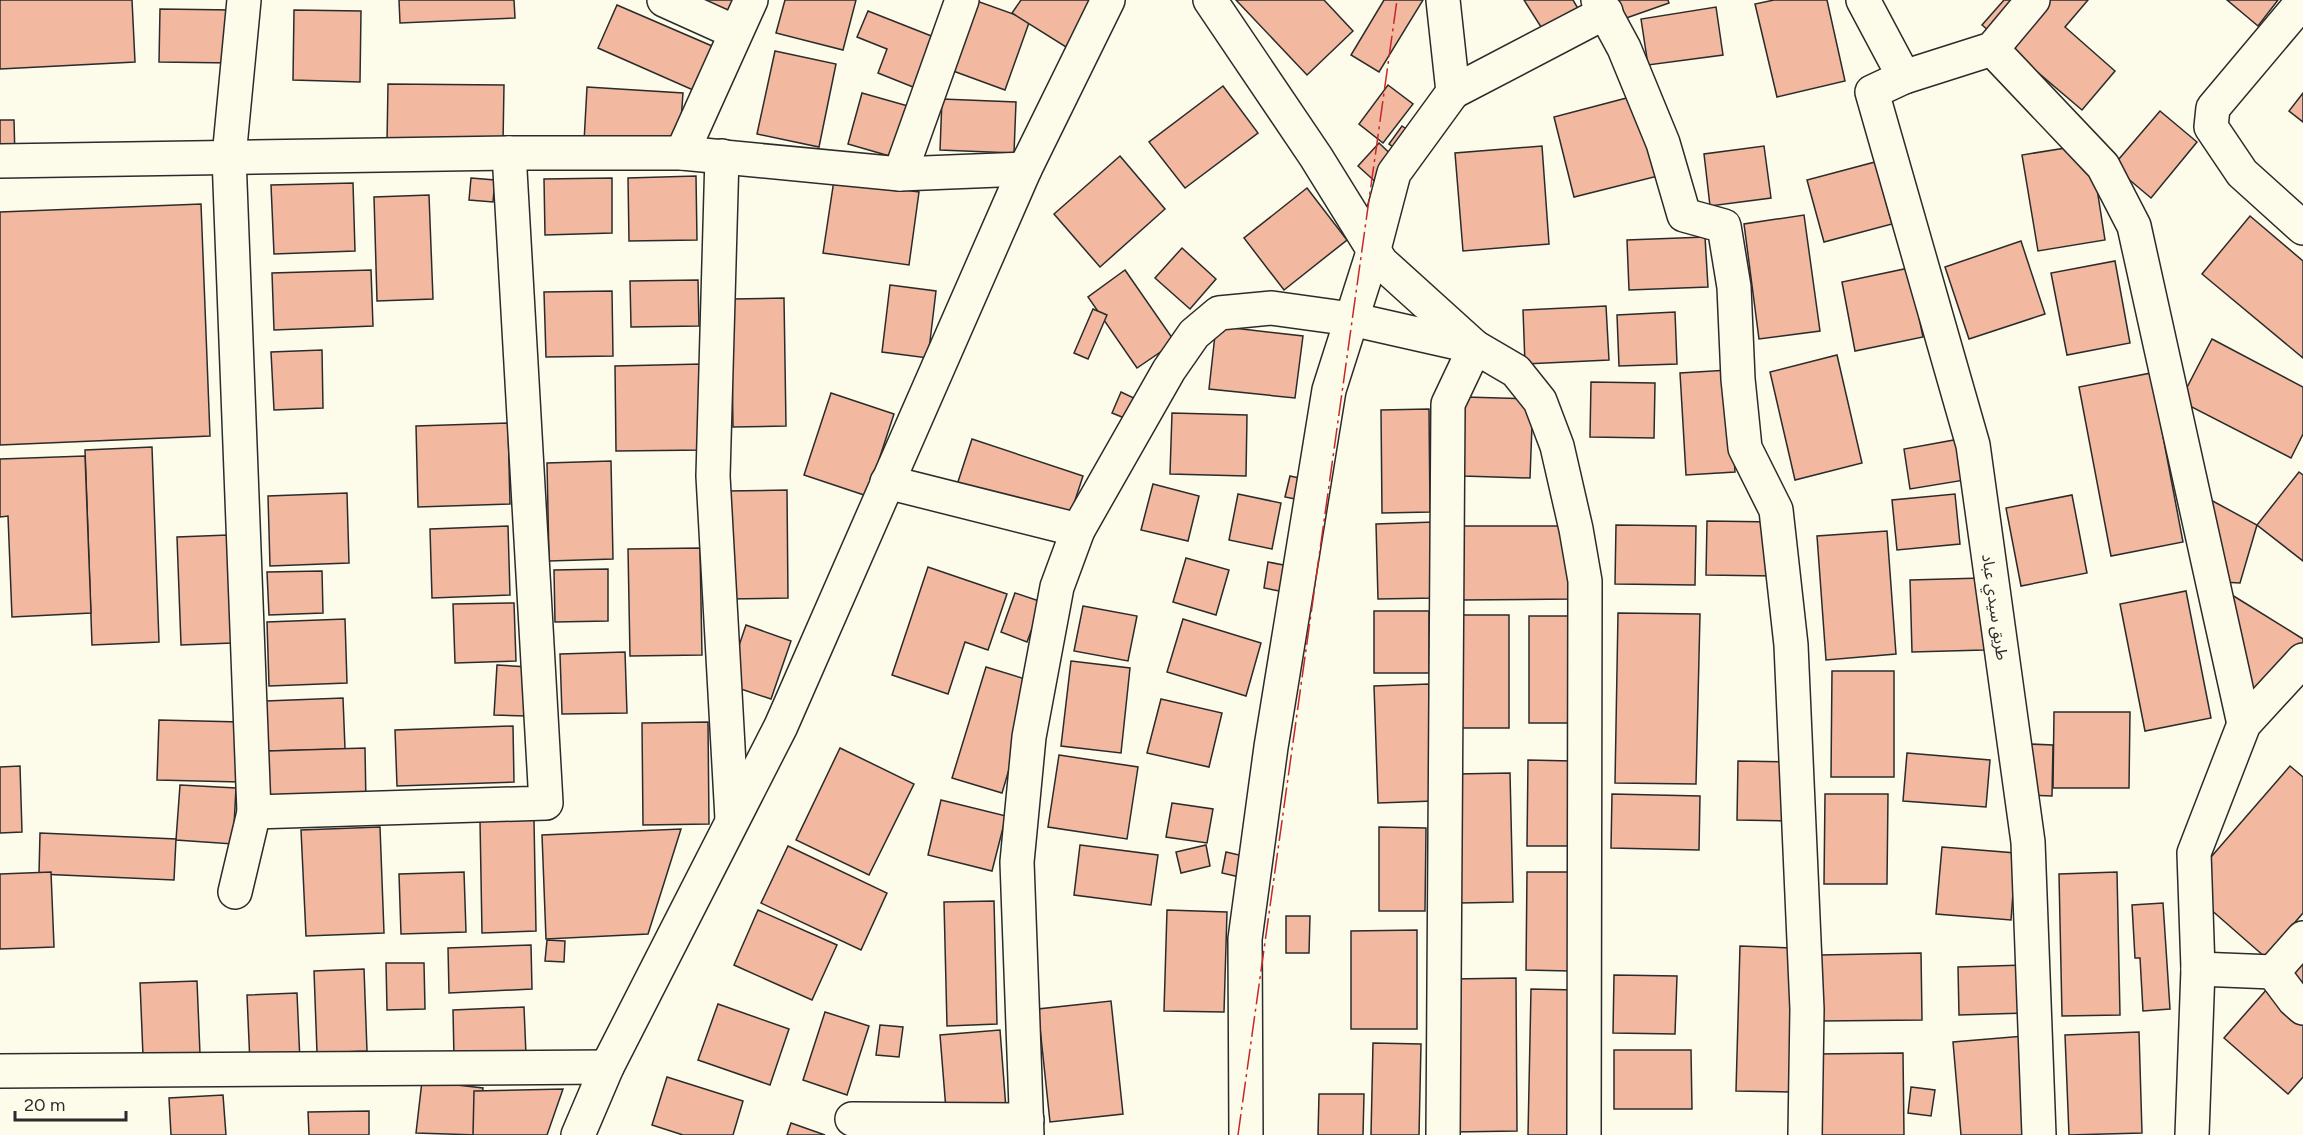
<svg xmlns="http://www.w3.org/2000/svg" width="2303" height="1135" viewBox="0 0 2303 1135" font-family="Figtree,'Noto Sans Arabic',sans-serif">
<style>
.building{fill:#f2b8a0;stroke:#2b2b2b;stroke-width:1.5}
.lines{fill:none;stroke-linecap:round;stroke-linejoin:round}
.street-casing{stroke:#2b2b2b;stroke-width:36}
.street{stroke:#fdfbea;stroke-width:33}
.power{stroke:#c62828;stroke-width:1.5;stroke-dasharray:21 4.5 3 4.5;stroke-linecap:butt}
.labels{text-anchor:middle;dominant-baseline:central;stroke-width:4.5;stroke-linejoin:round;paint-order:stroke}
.street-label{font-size:16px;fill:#2b2b2b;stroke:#fdfbea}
</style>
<rect width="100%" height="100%" fill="#fdfbea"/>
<g class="building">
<polygon points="0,0 132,0 135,62 0,69"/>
<polygon points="399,0 514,0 515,18 400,23"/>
<polygon points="682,0 739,0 729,22"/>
<polygon points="785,0 856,0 843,50 776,33"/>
<polygon points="974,0 1030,20 1005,90 945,68"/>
<polygon points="1021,0 1095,0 1066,47 1012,13"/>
<polygon points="1236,0 1324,0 1353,31 1307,75"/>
<polygon points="1384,0 1423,0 1379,72 1351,55"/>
<polygon points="1524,0 1573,0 1583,17 1548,38"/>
<polygon points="1607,0 1668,0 1669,3 1615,22"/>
<polygon points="1774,0 1827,0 1845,81 1777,97 1755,4"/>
<polygon points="2004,0 2088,0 2065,27 2115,71 2082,110 1982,25"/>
<polygon points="2227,0 2278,0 2258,26"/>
<polygon points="617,5 712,46 693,90 598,48"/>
<polygon points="1716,7 1723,55 1648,65 1641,19"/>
<polygon points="160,9 233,10 233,63 159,62"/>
<polygon points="294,10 361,11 360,82 293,80"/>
<polygon points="868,11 939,39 918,89 878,73 887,49 857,37"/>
<polygon points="775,51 836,64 819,147 757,134"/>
<polygon points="388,84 504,85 503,143 387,142"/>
<polygon points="1388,85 1413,104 1383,143 1359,124"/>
<polygon points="1223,86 1258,133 1185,188 1149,142"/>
<polygon points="587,87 683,93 679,149 584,142"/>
<polygon points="862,93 908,106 893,157 848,144"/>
<polygon points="2303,93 2303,122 2289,111"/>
<polygon points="1638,95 1658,176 1574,197 1554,117"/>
<polygon points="942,99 1016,102 1014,153 940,150"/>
<polygon points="2160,111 2197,142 2151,198 2113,166"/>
<polygon points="0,120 14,120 15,158 0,158"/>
<polygon points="1402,126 1415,135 1402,153 1389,144"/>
<polygon points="1379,143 1400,163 1380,186 1358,166"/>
<polygon points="2090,144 2105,240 2038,251 2022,155"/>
<polygon points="1542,146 1549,244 1463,251 1455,153"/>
<polygon points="1764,146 1771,198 1710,206 1704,154"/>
<polygon points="1120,156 1165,209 1100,267 1054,214"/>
<polygon points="1875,162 1892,224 1824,242 1807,180"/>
<polygon points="696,176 697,240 629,241 628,178"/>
<polygon points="471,178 495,180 493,202 469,200"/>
<polygon points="612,178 612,233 545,235 544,179"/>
<polygon points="834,180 919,192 909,265 823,253"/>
<polygon points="353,183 355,251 274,254 271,185"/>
<polygon points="1307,188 1347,240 1284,290 1244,238"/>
<polygon points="429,195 433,299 377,301 374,197"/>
<polygon points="201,204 210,436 0,445 0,212"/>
<polygon points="1804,215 1820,331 1759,339 1744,224"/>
<polygon points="2250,216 2303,261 2303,358 2202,274"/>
<polygon points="1705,237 1708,287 1629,290 1627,240"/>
<polygon points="2021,241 2045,314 1969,339 1945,267"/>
<polygon points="1182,248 1216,279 1190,309 1155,278"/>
<polygon points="2115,261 2130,343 2067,355 2051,273"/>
<polygon points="1909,268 1923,337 1855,351 1842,282"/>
<polygon points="371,270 373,326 274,330 272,273"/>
<polygon points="1125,270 1175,342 1137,368 1088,297"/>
<polygon points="698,280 699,326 631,327 630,281"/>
<polygon points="890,285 936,291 928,358 882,352"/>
<polygon points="612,291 613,356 546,357 544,292"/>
<polygon points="784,298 786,426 733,427 731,299"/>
<polygon points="1606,306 1609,360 1525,364 1523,310"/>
<polygon points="1093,309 1107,315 1088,359 1074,353"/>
<polygon points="1675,312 1677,364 1619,366 1617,315"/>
<polygon points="1216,326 1303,336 1295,398 1209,389"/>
<polygon points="2212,339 2303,387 2303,434 2291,458 2180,401"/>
<polygon points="322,350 323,408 274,410 271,352"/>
<polygon points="1837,355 1862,463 1795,480 1770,372"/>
<polygon points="702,364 704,450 616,451 615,366"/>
<polygon points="1729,370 1735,472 1686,475 1680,373"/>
<polygon points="2151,373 2183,542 2111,556 2079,387"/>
<polygon points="1591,382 1655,383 1654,438 1590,437"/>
<polygon points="1121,392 1136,399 1127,419 1112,413"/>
<polygon points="831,393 894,414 867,496 804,475"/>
<polygon points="1465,397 1533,399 1530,478 1463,476"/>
<polygon points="1429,409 1430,512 1382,513 1381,410"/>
<polygon points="1172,413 1247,415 1246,476 1170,474"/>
<polygon points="508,423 510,504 418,507 416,426"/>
<polygon points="1965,438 1971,479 1910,489 1904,449"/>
<polygon points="972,439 1083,476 1064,534 953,497"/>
<polygon points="152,447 159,642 92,645 85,450"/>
<polygon points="85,456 91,613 12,617 8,516 0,517 0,459"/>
<polygon points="611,461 613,559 549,561 547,463"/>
<polygon points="2299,472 2303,475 2303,561 2257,525"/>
<polygon points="1290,476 1309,480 1305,501 1285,497"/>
<polygon points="1153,484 1199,496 1188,541 1141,530"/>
<polygon points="787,490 788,598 728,599 726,491"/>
<polygon points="347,493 349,563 270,566 268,496"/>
<polygon points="1238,494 1281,503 1272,549 1229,540"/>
<polygon points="1955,494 1960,544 1897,550 1892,500"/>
<polygon points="2072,495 2087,573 2021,586 2006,508"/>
<polygon points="2209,499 2257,525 2240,583 2222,582"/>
<polygon points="1707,521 1776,522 1775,576 1706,575"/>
<polygon points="1434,522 1435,598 1378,599 1376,524"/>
<polygon points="1616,525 1696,526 1695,585 1615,584"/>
<polygon points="508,526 510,595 432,598 430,529"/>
<polygon points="1461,526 1573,526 1573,599 1460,600"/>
<polygon points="1887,531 1896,654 1826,660 1817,536"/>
<polygon points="228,535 232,643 181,645 177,537"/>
<polygon points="700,548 702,655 630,656 628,549"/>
<polygon points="1186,558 1229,570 1216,615 1173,602"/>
<polygon points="1268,562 1294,567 1290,593 1264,588"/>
<polygon points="928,567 1007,594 988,650 965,642 948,694 892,675"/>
<polygon points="608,569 608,621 555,622 554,570"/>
<polygon points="322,571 323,613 269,615 267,572"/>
<polygon points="1982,578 1984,650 1912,652 1910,580"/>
<polygon points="2186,591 2211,718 2145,731 2120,604"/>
<polygon points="1015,593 1042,602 1027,642 1001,632"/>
<polygon points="2232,595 2303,639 2303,643 2250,703"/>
<polygon points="514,603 516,661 455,663 453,604"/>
<polygon points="1083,606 1137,616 1128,661 1074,651"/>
<rect x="1374" y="611" width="55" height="62"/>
<polygon points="1618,613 1700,614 1696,784 1615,783"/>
<polygon points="1463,615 1509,615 1509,728 1462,728"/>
<rect x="1529" y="616" width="48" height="107"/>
<polygon points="345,619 347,683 269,686 267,622"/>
<polygon points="1183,619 1261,643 1246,696 1167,672"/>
<polygon points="746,625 791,641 771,699 726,684"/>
<polygon points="625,652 627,713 562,714 560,654"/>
<polygon points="1071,661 1130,668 1121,753 1061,746"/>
<polygon points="497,665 529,667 526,716 494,715"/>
<polygon points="986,667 1035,682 1002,793 952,778"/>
<polygon points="1832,671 1894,671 1894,777 1831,777"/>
<polygon points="1429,684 1433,801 1378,803 1374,686"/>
<polygon points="343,698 345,749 268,751 266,701"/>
<polygon points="1161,699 1222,713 1209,767 1147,753"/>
<polygon points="2054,712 2130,712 2129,788 2053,788"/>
<polygon points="159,720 241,722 240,782 157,780"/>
<polygon points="708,722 709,824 643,825 642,723"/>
<polygon points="513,726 514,782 397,786 395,730"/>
<polygon points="2029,744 2053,745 2052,796 2028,795"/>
<polygon points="365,748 366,805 270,808 268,751"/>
<polygon points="840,748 914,784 869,875 796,840"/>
<polygon points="1907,753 1990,760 1986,807 1903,801"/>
<polygon points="1059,755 1138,767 1127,839 1048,827"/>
<polygon points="1528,760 1572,761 1571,846 1527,846"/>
<polygon points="1738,761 1794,762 1792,821 1737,820"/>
<polygon points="20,766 22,832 0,833 0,767"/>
<polygon points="2290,766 2303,777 2303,913 2265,957 2185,887"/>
<polygon points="1510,773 1513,902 1459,903 1457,774"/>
<polygon points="180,785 236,788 233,844 176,840"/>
<polygon points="1612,794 1700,796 1699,850 1611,848"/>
<polygon points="1825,794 1888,794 1887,884 1824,884"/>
<polygon points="941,800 1006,816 992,871 928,855"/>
<polygon points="1172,803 1213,809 1207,843 1166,837"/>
<polygon points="534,820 536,931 482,933 480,821"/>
<polygon points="380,827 384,933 306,936 301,830"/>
<polygon points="1379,827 1426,828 1425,911 1379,911"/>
<polygon points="681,829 648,934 546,939 542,835"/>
<polygon points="40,833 176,839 174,880 39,874"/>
<polygon points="1080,845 1158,855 1151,905 1074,895"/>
<polygon points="1206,845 1210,866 1181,873 1176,852"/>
<polygon points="788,846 887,893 861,950 761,903"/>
<polygon points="1942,847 2016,853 2011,920 1936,914"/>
<polygon points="1226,852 1248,857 1244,878 1222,873"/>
<polygon points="51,872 54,947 0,949 0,874"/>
<polygon points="464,872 466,932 401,934 399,874"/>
<polygon points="1527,872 1571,872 1569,971 1526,970"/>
<polygon points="2117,872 2120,1015 2062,1016 2059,874"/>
<polygon points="994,901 997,1024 947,1026 944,902"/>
<polygon points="2163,903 2170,1009 2143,1011 2140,958 2135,958 2132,905"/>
<polygon points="758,910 837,945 812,1000 734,965"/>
<polygon points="1167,910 1227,912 1224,1012 1164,1011"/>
<polygon points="1286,916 1310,916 1309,953 1286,953"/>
<polygon points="1417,930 1417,1029 1351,1029 1351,931"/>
<polygon points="547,940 565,941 564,962 545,961"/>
<polygon points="531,945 532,989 449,993 448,948"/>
<polygon points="1740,946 1795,948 1790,1092 1736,1091"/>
<polygon points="1921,953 1922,1020 1821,1021 1820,955"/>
<polygon points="2303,956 2303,991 2286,976"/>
<polygon points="386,963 424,963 425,1009 387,1010"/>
<polygon points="2025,965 2026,1013 1959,1015 1958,967"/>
<polygon points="364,969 367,1051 317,1053 314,971"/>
<polygon points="1614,975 1677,976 1675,1034 1613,1033"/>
<polygon points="1516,978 1517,1131 1453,1132 1452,979"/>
<polygon points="197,981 200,1054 143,1056 140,983"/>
<polygon points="1531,989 1577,990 1574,1135 1528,1135"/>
<polygon points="2267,989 2303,1020 2303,1077 2288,1094 2224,1038"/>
<polygon points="297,993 300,1062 250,1064 247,995"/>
<polygon points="1111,1001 1123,1114 1050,1122 1038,1009"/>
<polygon points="718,1004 789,1029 770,1085 698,1060"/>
<polygon points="524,1007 526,1055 454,1058 453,1010"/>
<polygon points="825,1012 869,1026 847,1095 803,1080"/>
<polygon points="880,1025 903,1027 899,1057 876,1055"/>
<polygon points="1000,1030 1008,1135 948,1135 940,1035"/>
<polygon points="2139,1032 2142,1133 2069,1135 2065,1035"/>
<polygon points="2024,1036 2032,1135 1961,1135 1953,1042"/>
<polygon points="1373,1043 1421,1044 1419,1135 1371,1135"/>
<polygon points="1614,1050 1691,1050 1692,1109 1614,1109"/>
<polygon points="1903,1053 1904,1135 1817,1135 1816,1054"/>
<polygon points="667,1077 743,1101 733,1135 683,1135 652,1125"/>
<polygon points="422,1081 483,1088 477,1135 416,1133"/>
<polygon points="1911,1087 1935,1090 1931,1116 1908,1113"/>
<polygon points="563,1089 547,1135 473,1135 474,1091"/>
<polygon points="1319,1094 1364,1094 1363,1135 1318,1135"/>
<polygon points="223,1095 226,1135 171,1135 169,1098"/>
<polygon points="369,1111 369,1135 309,1135 308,1112"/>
<polygon points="791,1123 825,1135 787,1135"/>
</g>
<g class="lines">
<defs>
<g id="street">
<polyline points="664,0 735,32"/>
<polyline points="1210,0 1316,157 1381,262 1475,347 1516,371 1540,401 1557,446 1576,529 1585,581 1584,1135"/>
<polyline points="1598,0 1624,48 1663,143 1684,215 1724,226 1734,287 1738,379 1745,448 1776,510 1791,645 1807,1009 1805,1135"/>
<polyline points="1863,0 1904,77 1872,92 1973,445 2028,842 2039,1135"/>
<polyline points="2303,1 2213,108 2211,127 2242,173 2303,228"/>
<polyline points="1992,49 2103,166 2134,226 2244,724"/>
<polyline points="1904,77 1992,49 2033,0"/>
<polyline points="1453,92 1606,12"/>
<polyline points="682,153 751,0"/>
<polyline points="722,156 713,476 732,819"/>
<polyline points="0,161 509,153 682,153 900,174 1025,169"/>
<polyline points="900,174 962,0"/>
<polyline points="887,482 1078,530"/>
<polyline points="254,812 546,803 509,153"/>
<polyline points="235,892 254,812 229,157 244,0"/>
<polyline points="2198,969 2273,972"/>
<polyline points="2273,972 2294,1000 2303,1008"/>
<polyline points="2273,972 2303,938"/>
<polyline points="0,1071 607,1067"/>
<polyline points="852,1119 1027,1120"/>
<polyline points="578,1135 607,1067 781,726 1025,169 1108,0"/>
<polyline points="1027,1135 1017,862 1029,737 1057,587 1078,530 1169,370 1194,334 1219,313 1272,308 1351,319 1475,347 1448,404 1443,1135"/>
<polyline points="1246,1135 1245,939 1271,747 1329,390 1374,249 1394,173 1453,92 1443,0"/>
<polyline points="2192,1135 2198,969 2194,853 2244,724 2303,660"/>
</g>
</defs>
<use href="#street" class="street-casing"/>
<use href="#street" class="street"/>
<polyline class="power" points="1238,1135 1397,0"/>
</g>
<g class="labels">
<g class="street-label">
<text transform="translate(1995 607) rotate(82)">طريق سيدي عباد</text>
</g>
</g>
<path d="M15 1111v9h111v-9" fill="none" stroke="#2b2b2b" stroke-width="3"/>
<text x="24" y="1111" font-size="18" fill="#2b2b2b" stroke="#fdfbea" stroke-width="4.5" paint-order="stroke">20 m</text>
</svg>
